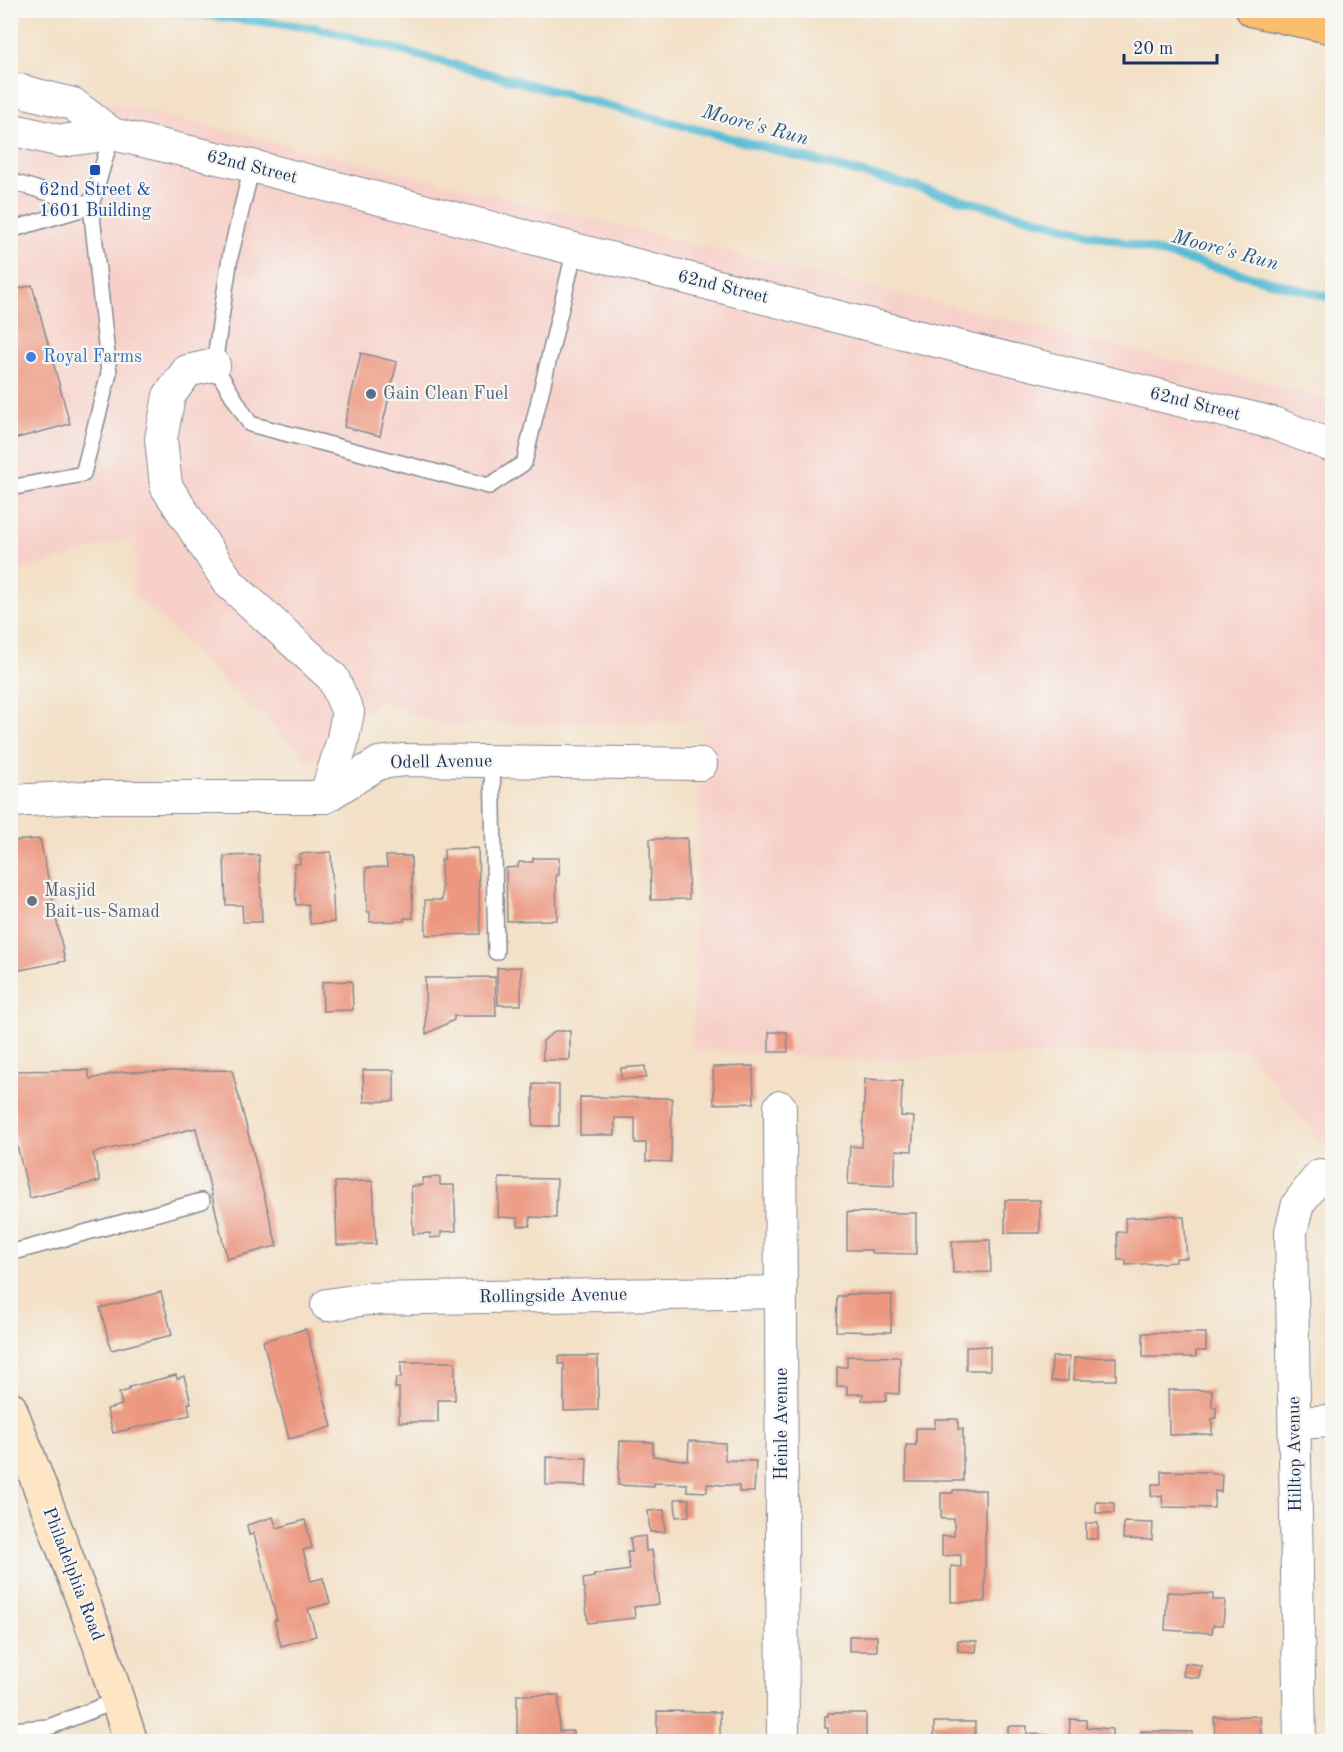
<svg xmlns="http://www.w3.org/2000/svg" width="1343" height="1752" viewBox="0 0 1343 1752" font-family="'Old Standard TT',serif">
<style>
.built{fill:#f7d1c9}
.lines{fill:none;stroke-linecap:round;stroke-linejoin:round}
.stream{stroke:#56bcd4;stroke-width:9}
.building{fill:#ec9881}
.service-casing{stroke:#878892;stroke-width:18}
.minor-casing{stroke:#878892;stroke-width:34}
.secondary-casing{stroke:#878892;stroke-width:36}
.motorway-casing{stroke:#878892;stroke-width:36}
.service{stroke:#fff;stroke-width:15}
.minor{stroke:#fff;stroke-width:32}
.secondary{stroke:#fde5c5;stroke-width:33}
.motorway{stroke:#fbbd6e;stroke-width:33}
.transit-dot{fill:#1a4fb4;stroke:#f6f6f2;stroke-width:2}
.shop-dot{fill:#3f7fe0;stroke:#f6f6f2;stroke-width:2}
.service-dot{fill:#5c6f8a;stroke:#f6f6f2;stroke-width:2}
.worship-dot{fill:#6b7280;stroke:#f6f6f2;stroke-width:2}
.labels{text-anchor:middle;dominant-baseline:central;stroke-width:4.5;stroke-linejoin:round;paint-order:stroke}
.street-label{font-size:18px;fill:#1b2f5e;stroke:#f6f6f2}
.transit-label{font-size:18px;fill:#164399;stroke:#f6f6f2}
.shop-label{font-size:18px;fill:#366cbe;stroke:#f6f6f2;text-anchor:start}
.service-label{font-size:18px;fill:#4e5e75;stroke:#f6f6f2;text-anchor:start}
.worship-label{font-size:18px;fill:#5b616d;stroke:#f6f6f2;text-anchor:start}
.water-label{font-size:20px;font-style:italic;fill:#2d5981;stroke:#f6f6f2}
</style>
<rect width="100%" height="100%" fill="#f6f6f2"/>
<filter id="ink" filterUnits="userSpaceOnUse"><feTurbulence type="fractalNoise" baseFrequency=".0167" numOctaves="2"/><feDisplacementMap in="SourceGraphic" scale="12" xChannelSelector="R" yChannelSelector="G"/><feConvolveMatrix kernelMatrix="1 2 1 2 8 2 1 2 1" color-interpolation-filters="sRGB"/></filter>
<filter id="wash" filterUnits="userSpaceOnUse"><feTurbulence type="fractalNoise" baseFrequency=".008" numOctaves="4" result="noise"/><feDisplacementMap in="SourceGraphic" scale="24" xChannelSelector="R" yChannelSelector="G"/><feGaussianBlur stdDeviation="1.35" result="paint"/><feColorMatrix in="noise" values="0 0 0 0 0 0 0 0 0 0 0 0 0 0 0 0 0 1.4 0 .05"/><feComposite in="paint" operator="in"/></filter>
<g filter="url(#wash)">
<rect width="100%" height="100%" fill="#f3e0c6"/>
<polygon class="built" points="11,80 201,124 1332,399 1332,1155 1245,1049 856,1060 692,1049 702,721 442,725 379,701 309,762 133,593 137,536 11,574"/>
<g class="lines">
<polyline class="stream" points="164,10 316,28 1332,298"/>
</g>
<g id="blocks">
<g class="building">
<polygon points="32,285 70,424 10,440 10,291"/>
<polygon points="361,353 397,362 380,436 344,427"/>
<polygon points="687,838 689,899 651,900 650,839"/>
<polygon points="40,839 65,961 10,972 10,841"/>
<polygon points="478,848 480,934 426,935 425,900 442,900 441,860 444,860 444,849"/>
<polygon points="331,852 334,922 310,924 308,904 296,905 294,864 300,864 299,854"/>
<polygon points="259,855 262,922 243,922 242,905 226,905 224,856"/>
<polygon points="386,856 411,856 413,918 404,918 404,921 370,922 370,912 367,912 366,868 387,867"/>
<polygon points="533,858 559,858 559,875 556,875 557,920 507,921 506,868 518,867 519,862 533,862"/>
<polygon points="521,967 521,1005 498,1005 497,968"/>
<polygon points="495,977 496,1016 454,1016 454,1020 426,1034 425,978"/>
<polygon points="352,981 353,1010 323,1011 322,982"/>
<polygon points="555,1031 570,1031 570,1060 543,1060 543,1041"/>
<polygon points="769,1032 787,1032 788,1052 769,1052"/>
<polygon points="645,1066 646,1078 621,1079 621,1068"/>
<polygon points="753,1066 754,1103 714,1104 713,1067"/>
<polygon points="88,1070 90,1079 121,1072 232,1070 277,1246 227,1259 196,1128 93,1153 100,1181 30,1198 10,1117 10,1071"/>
<polygon points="363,1070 394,1070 394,1101 364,1102"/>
<polygon points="865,1079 902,1081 901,1116 914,1117 912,1151 896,1150 894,1186 848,1184 850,1146 862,1147"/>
<polygon points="533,1084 559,1085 559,1126 533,1126"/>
<polygon points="580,1097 672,1098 671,1162 646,1161 646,1143 635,1143 635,1118 615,1118 615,1135 580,1135"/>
<polygon points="440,1177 440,1185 454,1185 456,1231 441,1232 441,1237 430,1238 430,1233 413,1234 411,1186 423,1185 422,1178"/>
<polygon points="499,1178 557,1179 556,1218 530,1217 530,1226 518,1226 518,1218 498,1217"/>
<polygon points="373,1181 376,1244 337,1245 335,1182"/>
<rect x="1005" y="1200" width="35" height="33"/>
<polygon points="847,1212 916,1213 916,1254 872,1253 872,1250 847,1250"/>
<polygon points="1176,1215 1176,1217 1184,1217 1187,1258 1176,1258 1176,1262 1126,1265 1126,1260 1118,1260 1117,1232 1126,1232 1125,1218"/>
<polygon points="990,1240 991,1272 953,1273 952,1241"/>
<polygon points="161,1292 172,1335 111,1350 100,1308"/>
<polygon points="847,1294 892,1295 891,1332 836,1331 837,1296 846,1296"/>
<polygon points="306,1329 332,1427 289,1439 263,1341"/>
<polygon points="1143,1333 1206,1333 1206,1351 1196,1351 1196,1357 1143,1357"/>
<polygon points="990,1346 990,1370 966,1370 966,1347"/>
<polygon points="559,1356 598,1356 598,1410 564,1411 564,1364 559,1364"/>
<polygon points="847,1356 900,1357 899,1394 886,1393 886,1401 862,1400 863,1394 847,1394 847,1386 837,1386 837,1367 847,1367"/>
<polygon points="1052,1357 1069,1357 1068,1381 1051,1381"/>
<polygon points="1116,1357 1116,1380 1074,1380 1074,1358"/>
<polygon points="401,1362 455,1362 455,1400 438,1400 438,1422 399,1422 399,1388 395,1388 396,1378 401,1378"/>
<polygon points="176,1375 177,1379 184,1376 191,1403 188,1403 190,1415 113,1433 107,1409 122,1405 119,1393 129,1390 129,1387"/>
<polygon points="1168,1390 1212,1390 1212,1407 1216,1407 1216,1418 1212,1419 1212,1434 1169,1435"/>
<polygon points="935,1419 958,1419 958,1429 963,1429 963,1481 906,1481 906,1445 916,1445 916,1428 935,1428"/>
<polygon points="620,1441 653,1442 653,1456 688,1461 689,1441 725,1443 725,1460 756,1461 754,1492 739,1492 739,1486 707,1484 707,1492 687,1491 687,1484 654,1483 654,1487 618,1485"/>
<polygon points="546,1457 587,1458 586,1486 546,1485"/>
<polygon points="1161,1471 1211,1472 1212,1474 1222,1474 1221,1492 1215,1491 1214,1508 1163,1507 1162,1496 1151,1496 1152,1484 1161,1484"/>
<polygon points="953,1490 985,1490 985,1602 951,1602 951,1566 961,1567 961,1555 942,1556 942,1536 954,1536 954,1519 941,1519 941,1493 953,1493"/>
<polygon points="675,1499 689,1499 689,1516 676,1517"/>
<polygon points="1096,1502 1114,1503 1114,1513 1096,1513"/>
<polygon points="664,1510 665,1532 650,1532 648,1511"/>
<polygon points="273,1517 277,1528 305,1520 312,1548 303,1550 311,1581 323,1578 330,1603 308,1609 316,1636 281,1646 274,1620 277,1620 254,1534 249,1535 247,1525"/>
<polygon points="1124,1522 1153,1523 1152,1540 1123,1539"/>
<rect x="1086" y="1523" width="12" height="16"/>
<polygon points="645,1536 646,1551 652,1550 659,1604 634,1607 635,1618 588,1623 583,1579 594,1577 594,1575 630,1570 627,1552 632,1552 630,1538"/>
<polygon points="1167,1592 1213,1594 1213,1600 1225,1600 1223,1625 1213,1625 1212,1633 1165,1630"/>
<rect x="849" y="1636" width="28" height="15"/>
<polygon points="958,1640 977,1641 976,1652 958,1651"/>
<polygon points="1185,1663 1201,1665 1199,1678 1183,1676"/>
<polygon points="517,1695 559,1695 559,1731 573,1731 573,1742 517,1742"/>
<polygon points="657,1711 720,1712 720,1742 657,1742"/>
<polygon points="828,1713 866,1713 866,1742 828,1742 828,1728 825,1728 825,1716 828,1716"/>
<polygon points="1260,1716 1261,1742 1215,1742 1214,1717"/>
<polygon points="1070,1719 1086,1720 1086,1727 1112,1729 1112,1742 1069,1742"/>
<rect x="934" y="1722" width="41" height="20"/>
<polygon points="1008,1726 1027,1726 1027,1734 1050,1735 1050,1742 1008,1742"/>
<polygon points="1141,1731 1192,1732 1192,1742 1141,1742"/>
</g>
</g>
</g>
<g filter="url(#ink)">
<use href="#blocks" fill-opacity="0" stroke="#878892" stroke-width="1.5"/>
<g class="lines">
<defs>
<g id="service">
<polyline points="252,166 230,257 214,365 250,424 489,486 524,463 575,249"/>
<polyline points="10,181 91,206"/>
<polyline points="10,230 91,206"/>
<polyline points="10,488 83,474 109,373 91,206 112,134"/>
<polyline points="492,761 496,952"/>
<polyline points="10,1253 202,1201"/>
<polyline points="10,1730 49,1727 118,1700"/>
</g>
<g id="minor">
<polyline points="10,88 73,104 112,134"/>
<polyline points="10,129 61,141 112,134 252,166 850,320 1273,423 1332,446"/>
<polyline points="214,365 187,371 169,396 161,439 166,486 229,583 333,678 348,712 342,743 325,797"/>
<polyline points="10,801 87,797 325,797 379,763 404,760 701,764"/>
<polyline points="780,1107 783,1742"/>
<polyline points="327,1305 367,1299 781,1292"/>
<polyline points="1295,1423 1332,1421"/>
<polyline points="1300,1742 1291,1231 1298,1204 1320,1175"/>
</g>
<polyline id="secondary" points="10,1408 99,1643 131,1742"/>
<polyline id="motorway" points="1253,10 1332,27"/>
</defs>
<use href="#service" class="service-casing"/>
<use href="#minor" class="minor-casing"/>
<use href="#secondary" class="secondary-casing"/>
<use href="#motorway" class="motorway-casing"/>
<use href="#service" class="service"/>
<use href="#minor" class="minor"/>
<use href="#secondary" class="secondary"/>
<use href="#motorway" class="motorway"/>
</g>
</g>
<rect class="transit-dot" x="89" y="164" width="12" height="12" rx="3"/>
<circle class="shop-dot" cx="31" cy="357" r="6"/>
<circle class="service-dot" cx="371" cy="394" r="6"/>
<circle class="worship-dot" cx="32" cy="901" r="6"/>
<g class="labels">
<g class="street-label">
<text transform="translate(252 167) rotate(14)">62nd Street</text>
<text transform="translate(723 287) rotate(14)">62nd Street</text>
<text transform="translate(1195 404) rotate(14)">62nd Street</text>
<text transform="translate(441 762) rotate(-1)">Odell Avenue</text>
<text transform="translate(553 1296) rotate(-1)">Rollingside Avenue</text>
<text transform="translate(782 1424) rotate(-90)">Heinle Avenue</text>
<text transform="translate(1295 1454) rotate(-91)">Hilltop Avenue</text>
<text transform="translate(73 1574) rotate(69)">Philadelphia Road</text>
</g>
<g class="transit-label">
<text x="95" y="190">62nd Street &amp;<tspan x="95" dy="21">1601 Building</tspan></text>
</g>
<g class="shop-label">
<text x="43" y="357">Royal Farms</text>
</g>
<g class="service-label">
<text x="383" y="394">Gain Clean Fuel</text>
</g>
<g class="worship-label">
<text x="44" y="891">Masjid<tspan x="44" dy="21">Bait-us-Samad</tspan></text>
</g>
<g class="water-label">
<text transform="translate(755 126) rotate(15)">Moore's Run</text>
<text transform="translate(1225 251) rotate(15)">Moore's Run</text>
</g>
</g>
<rect width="1343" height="1752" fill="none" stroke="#f6f6f2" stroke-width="36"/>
<path d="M1124 54v9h93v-9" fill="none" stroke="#1b2f5e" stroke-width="3"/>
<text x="1133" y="54" font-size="18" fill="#1b2f5e" stroke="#f6f6f2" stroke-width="4.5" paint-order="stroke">20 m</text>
</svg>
